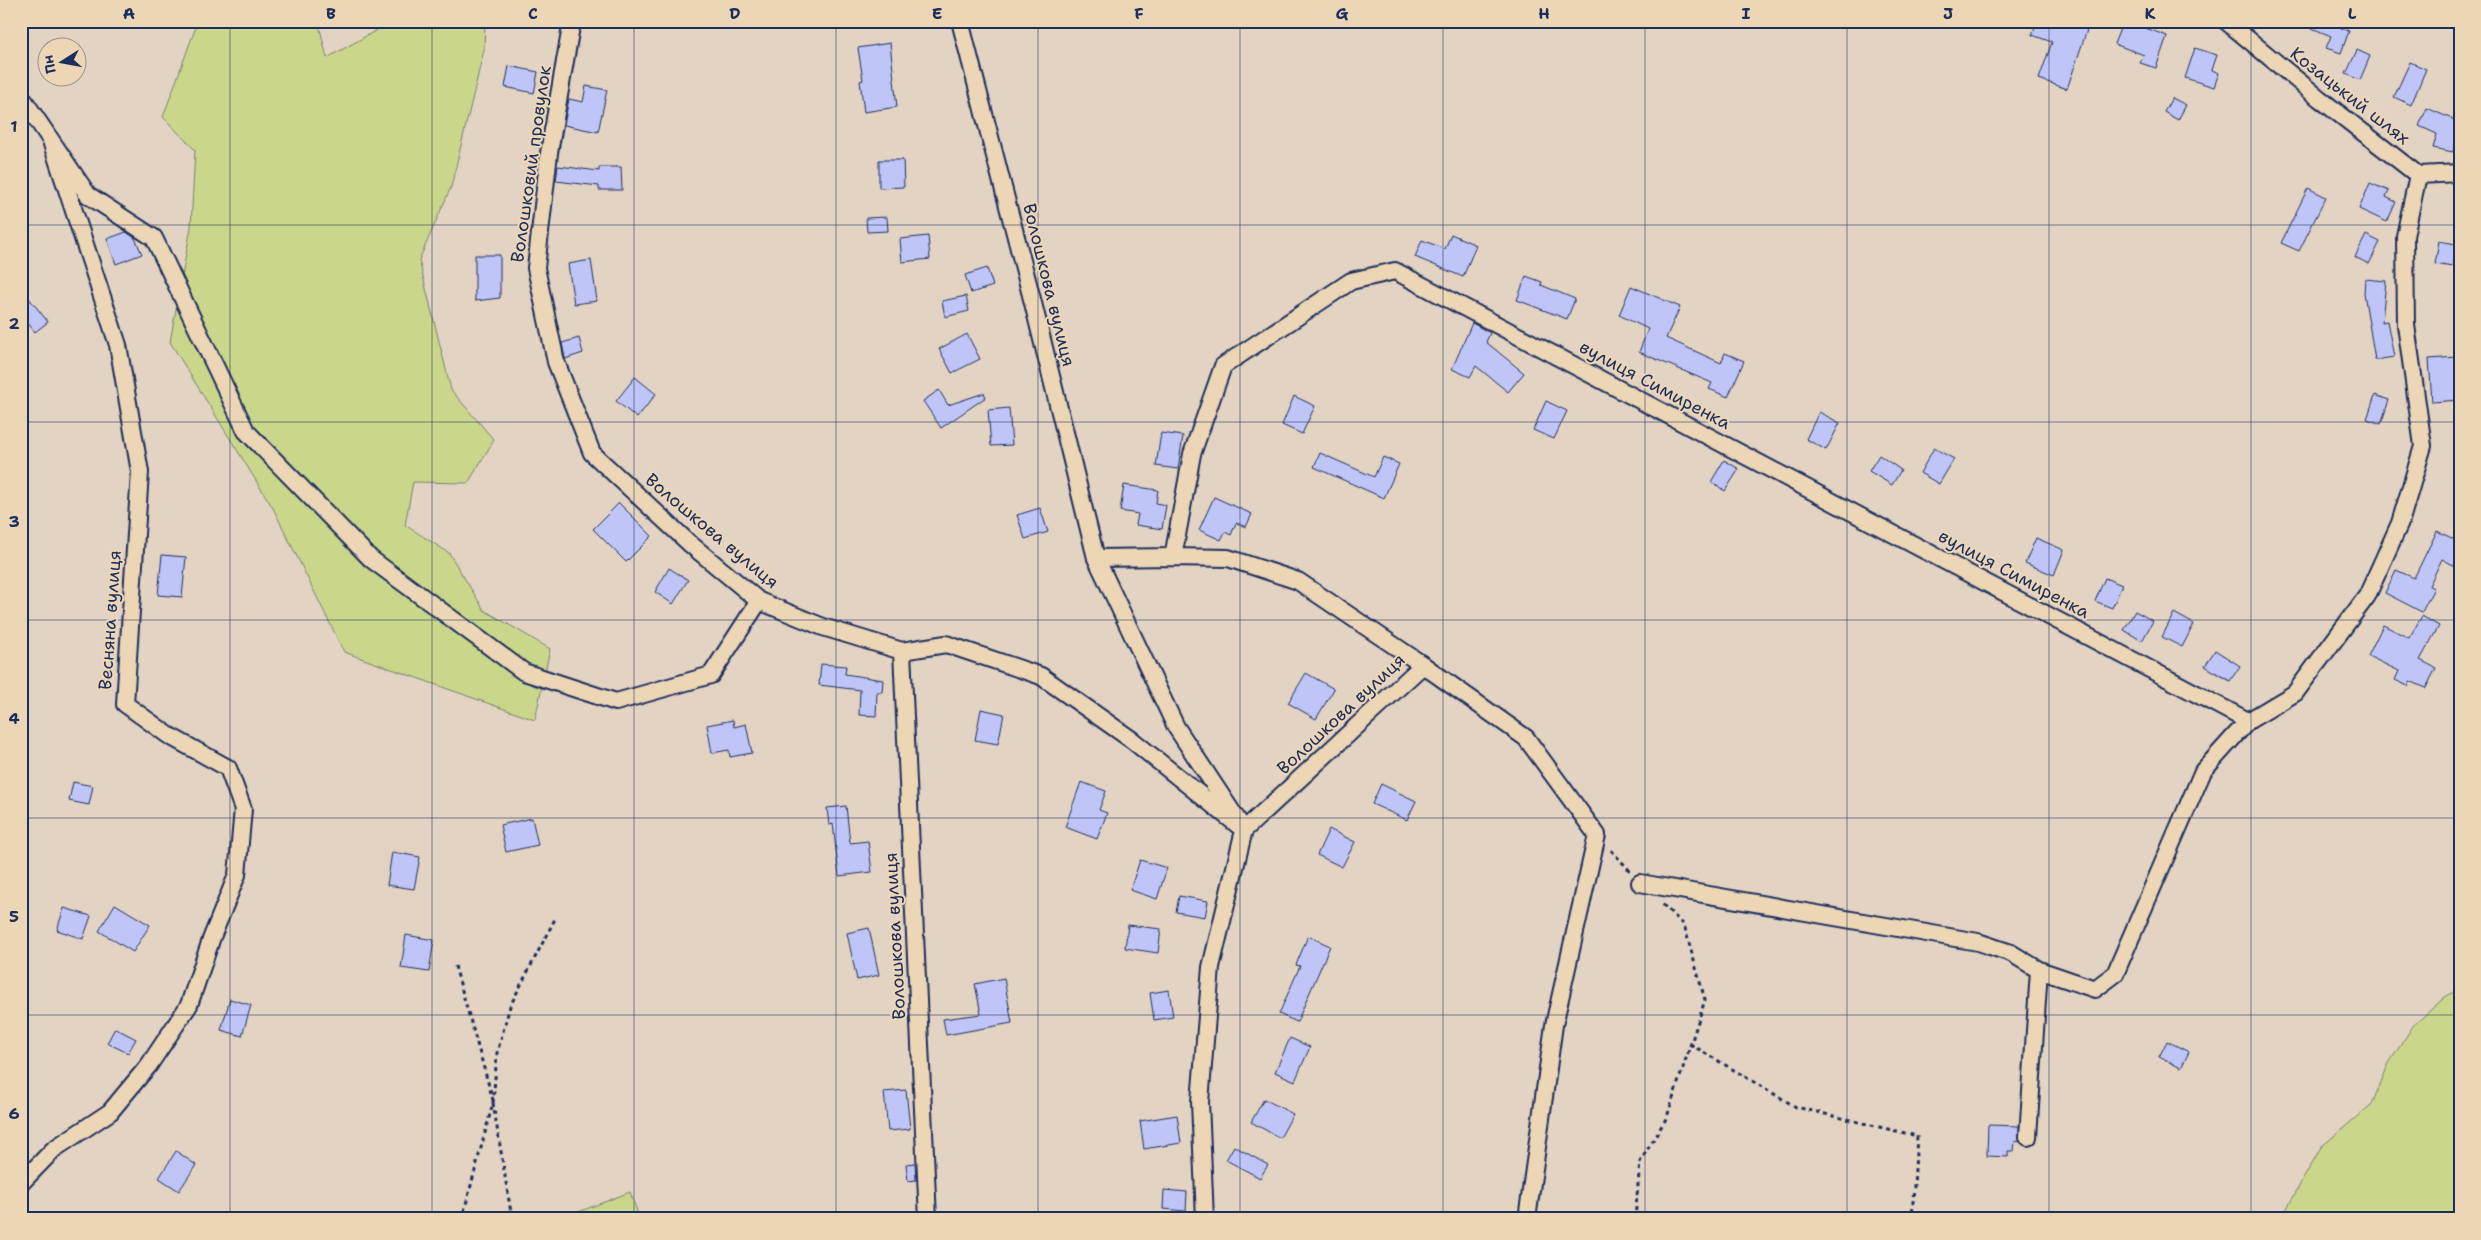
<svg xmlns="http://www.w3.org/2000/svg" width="2481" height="1240" viewBox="0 0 2481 1240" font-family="'Shantell Sans',sans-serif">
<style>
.green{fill:#cad78a;stroke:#728374}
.building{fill:#c0c5f7;stroke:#1b2f5e}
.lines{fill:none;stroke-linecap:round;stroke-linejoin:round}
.minor-casing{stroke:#1b2f5e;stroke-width:20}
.path{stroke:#1b2f5e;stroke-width:3;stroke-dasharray:4 4;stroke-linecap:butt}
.minor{stroke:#ecd6b5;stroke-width:16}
.grid{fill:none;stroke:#1b2f5e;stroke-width:1;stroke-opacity:0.55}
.labels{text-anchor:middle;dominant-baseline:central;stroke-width:4;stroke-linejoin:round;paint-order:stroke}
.street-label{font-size:18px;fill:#1b2f5e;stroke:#ecd6b5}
.neatline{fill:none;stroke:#1b2f5e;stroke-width:2}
.grid-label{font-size:16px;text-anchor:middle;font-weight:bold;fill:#1b2f5e}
</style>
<rect width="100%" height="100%" fill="#e3d3c2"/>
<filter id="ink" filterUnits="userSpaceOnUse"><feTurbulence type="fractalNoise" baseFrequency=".02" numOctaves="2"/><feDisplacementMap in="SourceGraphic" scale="10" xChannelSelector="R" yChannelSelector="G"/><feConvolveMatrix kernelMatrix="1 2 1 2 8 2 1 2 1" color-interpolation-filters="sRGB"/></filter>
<g filter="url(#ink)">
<g class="green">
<polygon points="198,21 318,21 327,58 393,21 485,21 484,50 451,187 419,260 451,390 494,440 468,483 413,482 405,525 449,553 484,610 550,649 535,720 344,652 273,508 170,342 191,227 195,150 163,117"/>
<polygon points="2460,989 2460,1219 2281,1219 2321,1147 2372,1104 2389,1063 2413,1026 2445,997"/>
<polygon points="630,1192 640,1219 560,1219"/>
</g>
<g class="building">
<polygon points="2037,21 2090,21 2067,89 2039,79 2052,42 2032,35"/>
<polygon points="2123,21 2142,21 2140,26 2167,36 2156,68 2140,63 2144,55 2114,44"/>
<polygon points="2295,21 2343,21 2341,28 2349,31 2341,53 2326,48 2331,36"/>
<polygon points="890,43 897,107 864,112 860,81 863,80 858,48"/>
<polygon points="2195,48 2217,55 2212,70 2219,73 2214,87 2185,78"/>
<polygon points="2357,50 2370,56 2360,80 2346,74"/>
<polygon points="2410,62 2426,69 2411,105 2394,97"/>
<polygon points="509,66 538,72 534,93 505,87"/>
<polygon points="586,86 607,90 598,132 564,125 569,99 583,102"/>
<polygon points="2172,98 2186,105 2178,120 2164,112"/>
<polygon points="2427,108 2459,122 2453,152 2433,148 2437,134 2419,126"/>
<polygon points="879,160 903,160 904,187 879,188"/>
<polygon points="558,166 599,171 599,167 621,167 622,190 599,190 599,186 556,181"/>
<polygon points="2370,183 2389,191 2386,197 2396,202 2387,222 2359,209"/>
<polygon points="2308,188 2326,197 2299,251 2281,243"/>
<polygon points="887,217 888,231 867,232 866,218"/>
<polygon points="126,232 135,238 142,254 116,264 107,239"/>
<polygon points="1451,234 1476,245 1463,277 1415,257 1422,240 1445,249"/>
<polygon points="2366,235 2380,242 2369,264 2355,257"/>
<polygon points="928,236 930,259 902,262 900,239"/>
<polygon points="2439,241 2456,244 2452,267 2435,264"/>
<polygon points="475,255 500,255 500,298 475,301"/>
<polygon points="591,260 597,301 574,304 568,264"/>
<polygon points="987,268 993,286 971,293 965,275"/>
<polygon points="1526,276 1542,282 1541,285 1575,299 1567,319 1517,300"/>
<polygon points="2365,279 2386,281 2382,322 2387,321 2394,357 2375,360 2364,293"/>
<polygon points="1631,286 1680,307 1666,338 1721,363 1725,353 1744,361 1728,397 1709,389 1712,383 1639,352 1648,329 1619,315"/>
<polygon points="21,288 48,322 35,332 21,315"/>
<polygon points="966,296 969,311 945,317 942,301"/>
<polygon points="1472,323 1490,333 1486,342 1524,373 1508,392 1476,366 1470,377 1452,369"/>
<polygon points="967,334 980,359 952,373 939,349"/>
<polygon points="579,338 583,353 565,359 562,343"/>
<polygon points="2457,357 2460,400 2432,402 2429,359"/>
<polygon points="635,377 656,394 637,418 616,401"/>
<polygon points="939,390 948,405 984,393 986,397 941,428 923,401"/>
<polygon points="2375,395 2389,400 2381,424 2367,419"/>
<polygon points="1294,396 1315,406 1302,434 1282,425"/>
<polygon points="1546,401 1567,411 1554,439 1533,430"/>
<polygon points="1009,408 1012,445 991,446 988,410"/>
<polygon points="1819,412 1840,423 1826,450 1806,439"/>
<polygon points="1161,433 1183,436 1178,469 1156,466"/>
<polygon points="1934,448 1954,459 1939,484 1920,473"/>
<polygon points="1320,453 1374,477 1383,457 1399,464 1384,498 1314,467"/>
<polygon points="1879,455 1901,470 1892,485 1869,471"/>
<polygon points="1724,460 1739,469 1725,491 1711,482"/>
<polygon points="1124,485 1158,490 1156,503 1166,505 1162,529 1136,525 1138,514 1120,511"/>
<polygon points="1214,497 1252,514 1246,527 1236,523 1231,535 1225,532 1221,540 1199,530"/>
<polygon points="619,503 652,536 626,562 593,529"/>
<polygon points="1040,508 1048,532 1025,539 1017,515"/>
<polygon points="2437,531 2460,542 2460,556 2455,566 2442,559 2429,586 2434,588 2422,612 2385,593 2396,570 2414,578"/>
<polygon points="2036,538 2064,550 2054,575 2025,563"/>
<polygon points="162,555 186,557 182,597 158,595"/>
<polygon points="669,568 688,580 673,604 655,592"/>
<polygon points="2105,578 2122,585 2112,608 2095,601"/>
<polygon points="2135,611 2153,621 2142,641 2124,630"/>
<polygon points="2174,613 2194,624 2182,647 2162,637"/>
<polygon points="2422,616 2439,626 2420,660 2436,668 2426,688 2410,681 2408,686 2395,680 2399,671 2368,656 2383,625 2409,638"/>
<polygon points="2215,650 2240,666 2230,681 2205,666"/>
<polygon points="821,664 846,666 845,674 883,680 882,692 877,692 876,716 859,715 860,690 819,685"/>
<polygon points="1306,673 1334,689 1316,719 1288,703"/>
<polygon points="981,709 1004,714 998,744 975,740"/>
<polygon points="733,720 734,727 746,724 752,753 730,757 729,750 712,753 707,725"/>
<polygon points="73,782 93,786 89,805 69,801"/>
<polygon points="1081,782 1106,791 1099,810 1107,813 1097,839 1065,827"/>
<polygon points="1381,784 1416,801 1407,820 1372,804"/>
<polygon points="846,806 850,843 868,841 872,872 839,876 833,824 829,825 827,808"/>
<polygon points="532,818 538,845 506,852 500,825"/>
<polygon points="1329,829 1355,842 1342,867 1317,855"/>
<polygon points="392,852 420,857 414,889 387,885"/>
<polygon points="1140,860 1167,868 1157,899 1130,890"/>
<polygon points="1179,896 1208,901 1205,917 1176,912"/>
<polygon points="115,904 150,925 133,952 99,931"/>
<polygon points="64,908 91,916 83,939 57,930"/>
<polygon points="1128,925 1161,929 1158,953 1125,948"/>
<polygon points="869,928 879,975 857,980 847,933"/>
<polygon points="406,935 434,940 429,972 401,968"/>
<polygon points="1308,936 1330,946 1297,1022 1279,1014 1300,966 1296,965"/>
<polygon points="1004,978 1012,1023 946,1035 943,1019 981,1014 975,984"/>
<polygon points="1169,990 1173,1017 1154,1020 1150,993"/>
<polygon points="230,999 251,1005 242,1036 221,1030"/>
<polygon points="115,1028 136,1039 128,1053 107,1043"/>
<polygon points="1290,1038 1310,1047 1295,1081 1275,1072"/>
<polygon points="2167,1041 2189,1052 2181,1068 2159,1057"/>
<polygon points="906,1090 910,1129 888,1131 884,1092"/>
<polygon points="1264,1099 1293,1114 1280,1138 1251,1122"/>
<polygon points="1177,1115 1181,1143 1144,1149 1140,1121"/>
<polygon points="1988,1125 2019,1126 2019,1142 2015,1141 2014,1151 2008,1151 2008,1157 1987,1156"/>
<polygon points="1234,1146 1268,1165 1260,1178 1226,1160"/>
<polygon points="176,1151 196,1165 179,1191 159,1178"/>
<polygon points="915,1163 916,1180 908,1181 906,1164"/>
<polygon points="1164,1190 1187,1192 1186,1211 1163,1209"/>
</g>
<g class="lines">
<defs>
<g id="minor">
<polyline points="572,21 549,153 536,268 556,362 592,453 689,543 759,601 823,627 902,651 946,644 1041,676 1132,740 1244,830 1423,665 1298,581 1228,558 1173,557 1096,558"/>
<polyline points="960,21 1032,299 1096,558 1176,727 1244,830 1211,967 1200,1102 1205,1219"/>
<polyline points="2226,21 2320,99 2418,175 2460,173"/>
<polyline points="21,96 88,195 154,238 246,431 371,559 524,672 616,702 711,675 759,601"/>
<polyline points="1173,557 1192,454 1223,366 1351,281 1395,271 2248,721 2295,693 2367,596 2400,523 2423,446 2406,325 2405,236 2418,175"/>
<polyline points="902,651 928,1219"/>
<polyline points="1423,665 1526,738 1597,835 1554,1025 1527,1219"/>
<polyline points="1640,883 1978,942 2011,953 2039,970"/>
<polyline points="2028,1137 2039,970 2095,989 2115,974 2203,771 2248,721"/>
<polyline points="21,1183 54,1149 110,1112 149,1065 189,1005 212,937 237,875 243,809 228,768 168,735 125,704 140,472 118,345 52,144"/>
</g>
</defs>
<use href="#minor" class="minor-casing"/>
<g class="path">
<polyline points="1611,850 1630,871"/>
<polyline points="455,966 493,1100"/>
<polyline points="1690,1044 1796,1107 1917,1136 1912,1219"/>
<polyline points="493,1103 497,1053 510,1006 556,917"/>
<polyline points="462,1219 493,1103 512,1219"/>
<polyline points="1635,1219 1640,1162 1667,1117 1705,1000 1684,925 1662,904"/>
</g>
<use href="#minor" class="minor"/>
</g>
</g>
<path class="grid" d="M230,21V1219M432,21V1219M634,21V1219M836,21V1219M1038,21V1219M1240,21V1219M1443,21V1219M1645,21V1219M1847,21V1219M2049,21V1219M2251,21V1219M21,225H2460M21,422H2460M21,620H2460M21,818H2460M21,1015H2460"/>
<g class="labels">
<g class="street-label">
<text transform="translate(2350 96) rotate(38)">Козацький шлях</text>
<text transform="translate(531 164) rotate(-82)">Волошковий провулок</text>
<text transform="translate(1049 285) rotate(76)">Волошкова вулиця</text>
<text transform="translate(1655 385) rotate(28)">вулиця Симиренка</text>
<text transform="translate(712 531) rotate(40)">Волошкова вулиця</text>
<text transform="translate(2014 574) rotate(28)">вулиця Симиренка</text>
<text transform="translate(110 620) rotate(-86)">Весняна вулиця</text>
<text transform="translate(1341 714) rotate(-43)">Волошкова вулиця</text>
<text transform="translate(895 936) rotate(-93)">Волошкова вулиця</text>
</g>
</g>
<rect width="2481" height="1240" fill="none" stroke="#ecd6b5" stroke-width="55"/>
<g transform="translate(62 62) rotate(259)"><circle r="24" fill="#ecd6b5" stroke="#989392"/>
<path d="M0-4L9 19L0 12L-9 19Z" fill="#1b2f5e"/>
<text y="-8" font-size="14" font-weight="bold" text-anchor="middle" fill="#1b2f5e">Пн</text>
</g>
<rect x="28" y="28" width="2426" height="1184" class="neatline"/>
<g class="grid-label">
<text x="129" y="19">A</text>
<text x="331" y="19">B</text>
<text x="533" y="19">C</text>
<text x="735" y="19">D</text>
<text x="937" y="19">E</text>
<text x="1139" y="19">F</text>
<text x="1342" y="19">G</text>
<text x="1544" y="19">H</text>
<text x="1746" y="19">I</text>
<text x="1948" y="19">J</text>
<text x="2150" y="19">K</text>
<text x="2352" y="19">L</text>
<text x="14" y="132">1</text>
<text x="14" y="329">2</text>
<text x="14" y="527">3</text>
<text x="14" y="724">4</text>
<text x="14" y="922">5</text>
<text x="14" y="1119">6</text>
</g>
</svg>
